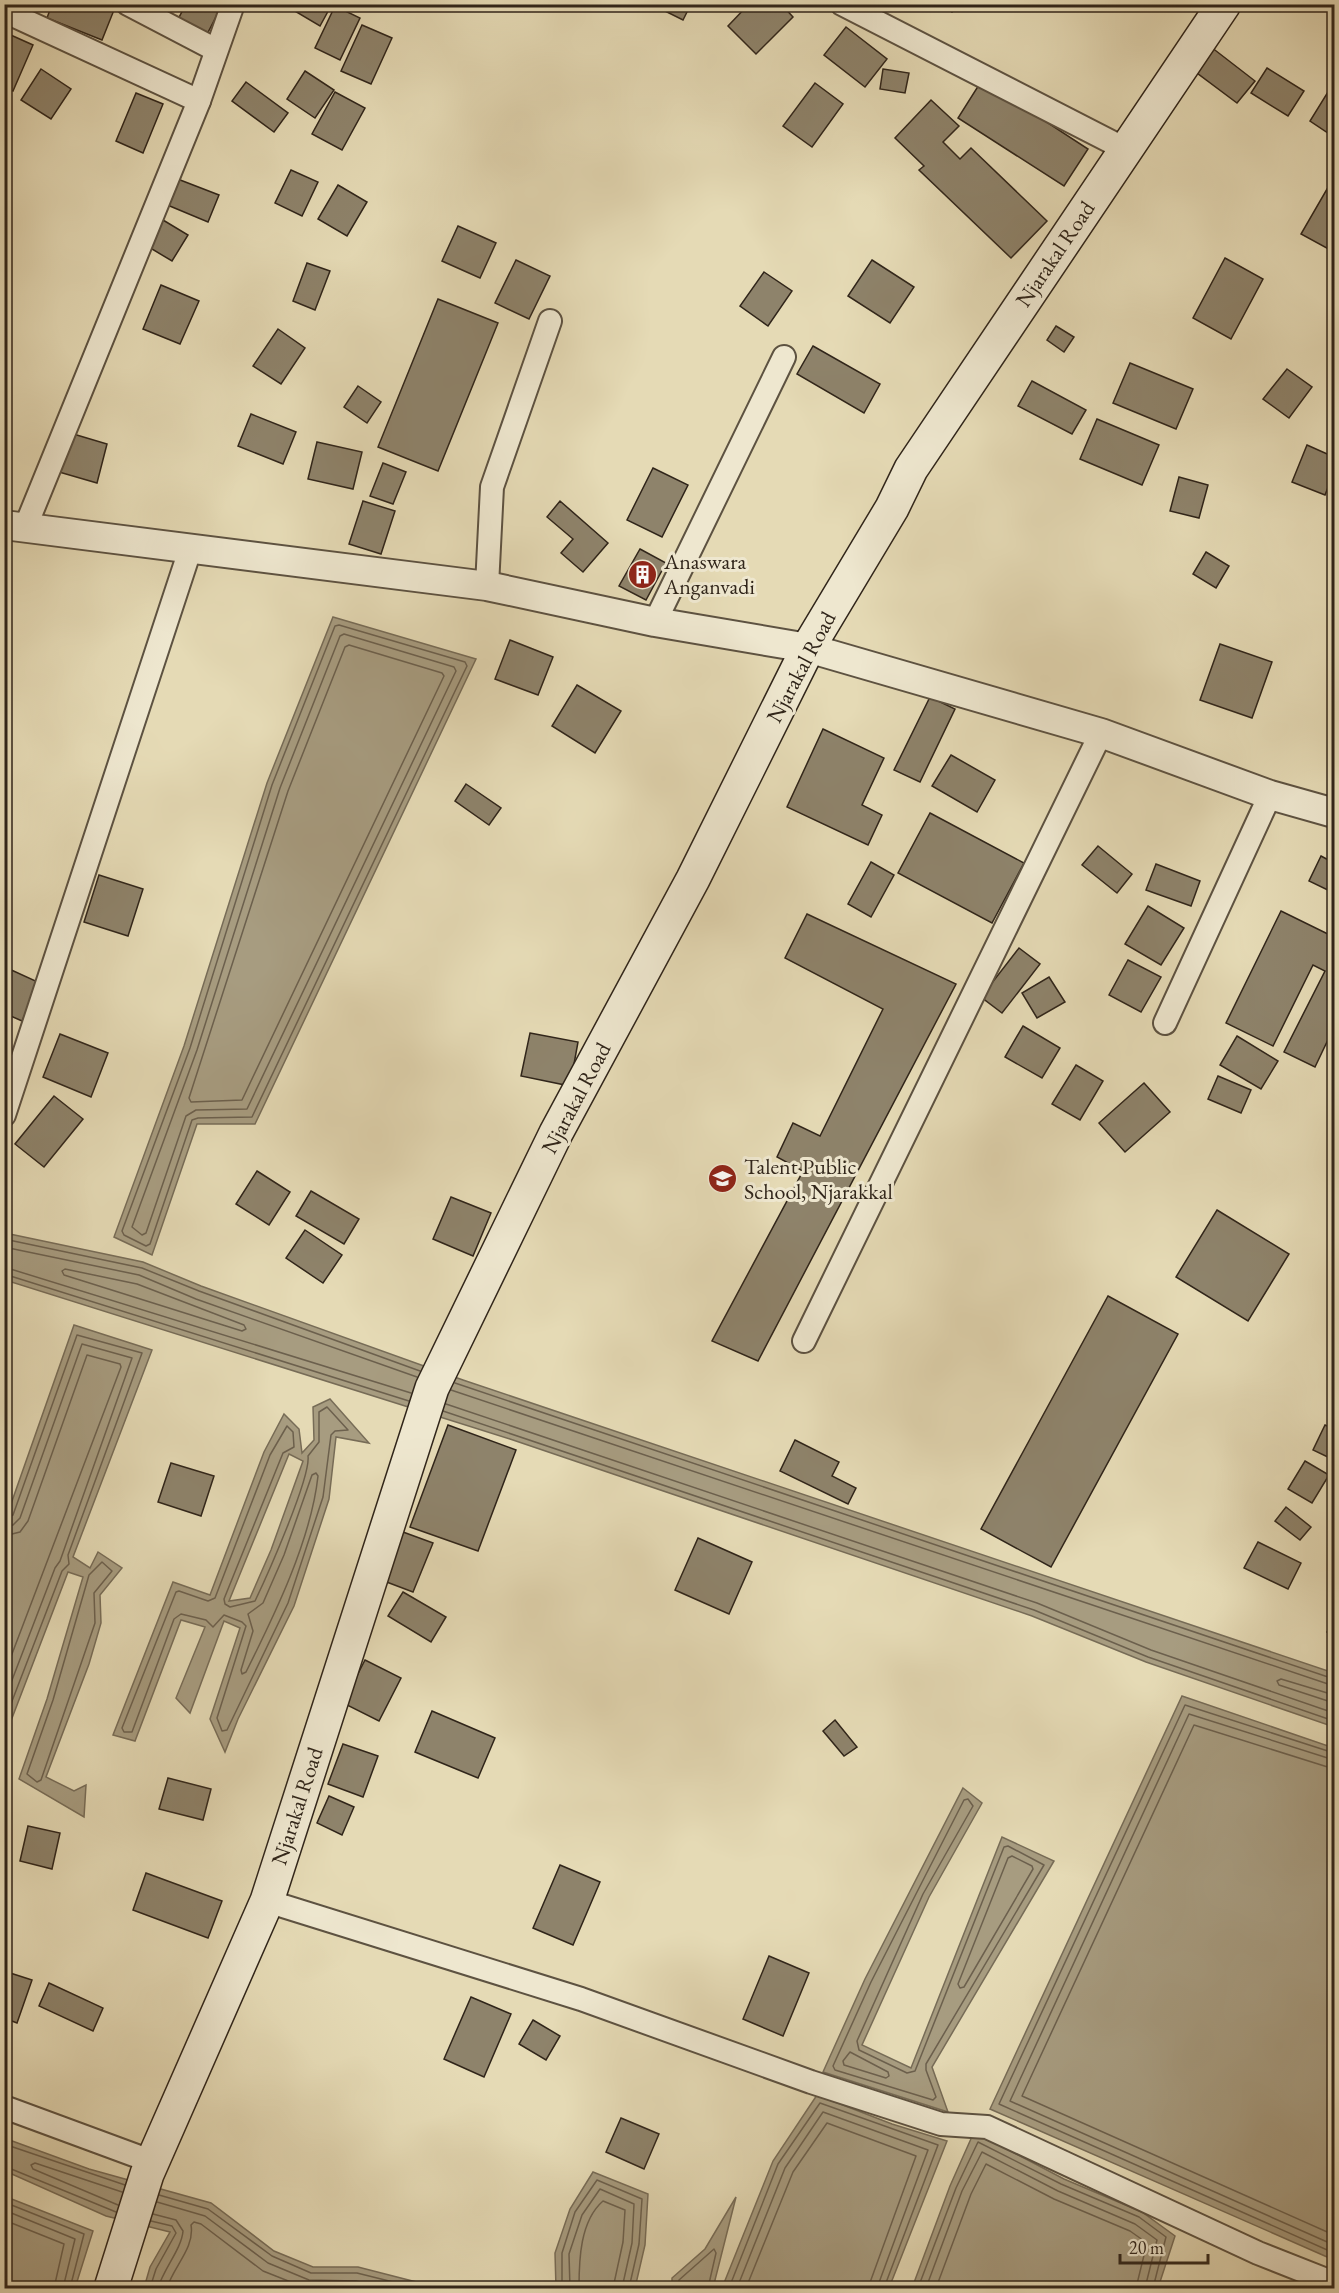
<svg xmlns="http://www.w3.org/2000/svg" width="1339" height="2293" viewBox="0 0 1339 2293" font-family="'EB Garamond',serif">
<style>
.water{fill:#a79c80;stroke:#776c57;stroke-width:1.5;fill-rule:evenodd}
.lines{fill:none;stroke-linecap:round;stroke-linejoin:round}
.shore{stroke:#6c604d;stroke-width:1.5}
.building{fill:#8e836b;stroke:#30251a;stroke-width:1.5}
.minor-casing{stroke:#5d5241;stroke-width:26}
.tertiary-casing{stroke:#5d5241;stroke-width:32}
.secondary-casing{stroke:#30251a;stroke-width:36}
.minor{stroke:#eee7cf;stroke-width:22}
.tertiary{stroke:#eee7cf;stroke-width:28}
.secondary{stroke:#eee7cf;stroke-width:33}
.labels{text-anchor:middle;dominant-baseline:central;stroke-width:6;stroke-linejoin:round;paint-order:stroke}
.street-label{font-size:22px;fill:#30251a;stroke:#eee7cf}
.poi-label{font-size:22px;fill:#30251a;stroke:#eee7cf;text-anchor:start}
</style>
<rect width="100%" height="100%" fill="#e5dab5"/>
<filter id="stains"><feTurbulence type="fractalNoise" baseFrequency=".00333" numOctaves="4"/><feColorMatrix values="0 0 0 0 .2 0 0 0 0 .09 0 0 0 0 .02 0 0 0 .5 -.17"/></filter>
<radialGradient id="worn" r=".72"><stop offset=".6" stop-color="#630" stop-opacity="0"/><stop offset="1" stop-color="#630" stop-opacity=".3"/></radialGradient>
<g class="water">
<polygon points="333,617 476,659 255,1124 197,1124 152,1255 114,1237 184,1046 267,783"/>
<polygon points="5,1233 143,1262 201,1286 463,1380 1334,1673 1334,1727 1146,1662 1032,1616 510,1439 5,1280"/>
<polygon points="74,1325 152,1350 73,1557 90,1568 98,1552 122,1568 100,1595 101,1623 89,1664 46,1777 74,1791 86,1785 84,1817 19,1779 47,1699 83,1577 68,1572 4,1739 5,1521"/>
<path d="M330,1399L369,1443L336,1437L329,1499L294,1606L238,1719L225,1752L210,1719L240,1628L224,1621L190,1713L176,1698L205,1627L181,1620L135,1741L113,1735L173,1582L210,1595L264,1452L284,1414L299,1429L302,1453L314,1440L313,1407ZM289,1454L303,1461L271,1550L250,1598L229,1601Z"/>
<polygon points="1182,1696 1334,1748 1334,2260 990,2109"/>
<polygon points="963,1788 982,1803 929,1897 862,2045 911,2068 1002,1837 1054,1861 932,2067 948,2112 823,2072 865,1979"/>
<polygon points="817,2095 892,2124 947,2141 889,2288 722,2288 773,2161"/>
<polygon points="974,2132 1064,2179 1142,2212 1175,2236 1158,2288 912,2288 950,2186"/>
<polygon points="4,2138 89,2169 211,2203 274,2251 313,2267 358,2267 428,2285 432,2288 144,2288 150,2267 170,2232 106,2216 5,2171"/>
<polygon points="593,2172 648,2194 645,2245 635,2288 556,2288 555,2253 570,2209"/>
<polygon points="4,2196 93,2231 75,2288 5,2288"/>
<polygon points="736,2197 713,2288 672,2288 672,2278 705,2249"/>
</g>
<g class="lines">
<g class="shore">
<polygon points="339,625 465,662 467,666 252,1117 198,1118 192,1120 150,1244 146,1246 124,1235 122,1231 190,1048 272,785 335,626"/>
<polygon points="344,634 454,667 456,671 247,1109 196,1110 186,1116 146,1233 142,1235 132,1227 197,1050 280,788 340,636"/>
<polygon points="349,645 442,673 444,676 242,1100 191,1102 189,1098 288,791 345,647"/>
<polyline points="4,1239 142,1268 199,1291 420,1371"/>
<polyline points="4,1247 139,1275 196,1299 417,1377"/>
<polyline points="4,1267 411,1393"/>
<polygon points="65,1269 137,1284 244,1325 246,1329 242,1331 64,1275 62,1271"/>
<polyline points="4,1274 409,1401"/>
<polyline points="455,1383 1334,1679"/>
<polyline points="451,1390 1334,1686"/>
<polyline points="446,1404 1037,1603 1151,1650 1334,1713"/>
<path d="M327,1407L348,1430L335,1431L331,1435L323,1497L288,1603L227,1730L222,1731L217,1718L246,1626L242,1622L224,1615L213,1627L206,1620L181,1614L174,1619L132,1732H124L122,1728L176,1592L179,1591L208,1601L215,1598L270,1455L287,1426L293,1432L294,1447L283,1453L224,1599L225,1604L230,1607L255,1601C267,1576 311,1477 308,1456L319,1442V1412Z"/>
<polyline points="443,1411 1034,1610 1148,1657 1334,1721"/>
<path d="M316,1473L318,1476C311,1540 275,1614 246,1672L242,1674L241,1670L253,1631L248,1614L263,1603L284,1555L312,1475Z"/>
<polyline points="4,1520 13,1515 77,1335 142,1353 68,1555 69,1564 62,1571 4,1722"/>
<polyline points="4,1527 13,1525 20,1518 82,1344 132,1358 60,1561 55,1568 4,1701"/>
<polyline points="4,1536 20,1532 28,1521 87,1355 120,1364 121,1367 4,1675"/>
<polygon points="102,1562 112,1571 94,1593 95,1623 41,1780 37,1782 27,1774 53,1700 89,1575"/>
<polyline points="1334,1695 1281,1679 1277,1681 1279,1685 1334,1703"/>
<polyline points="1334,1753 1185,1705 999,2104 1334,2253"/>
<polyline points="1334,1760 1189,1714 1010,2101 1334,2245"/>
<polyline points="1334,1769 1194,1725 1022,2096 1334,2235"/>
<polygon points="968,1799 973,1806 923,1894 857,2041 859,2050 907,2073 915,2071 1004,1847 1008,1846 1044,1865 926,2064 926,2070 936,2097 933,2100 835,2070 833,2066 871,1982 964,1800"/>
<polygon points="1012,1856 1032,1866 1033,1869 964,1987 960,1988 958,1984 1008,1858"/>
<polygon points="850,2052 888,2072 889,2076 886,2078 844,2065 843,2061"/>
<polyline points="4,2144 125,2185"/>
<polyline points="4,2166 116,2212"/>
<polyline points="159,2195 208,2209 272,2256 311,2273 357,2273 417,2288"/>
<polyline points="4,2202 84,2234 70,2288"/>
<polyline points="157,2202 205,2216 268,2263 309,2280 356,2281 386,2288"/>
<polyline points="118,2205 33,2169 31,2165 35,2163 122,2192"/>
<polyline points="4,2210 75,2239 63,2288"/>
<path d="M153,2214L176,2220L183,2231C182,2248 163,2270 158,2288"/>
<polyline points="4,2220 64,2244 54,2288"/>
<polyline points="150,2288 156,2269 176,2233 172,2226 151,2221"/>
<path d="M167,2288C173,2267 195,2248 191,2225L194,2222L201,2224L263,2271L306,2288"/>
<polyline points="562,2288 562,2253 575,2212 597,2180 642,2199 639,2244 629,2288"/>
<polyline points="570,2288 569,2254 582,2215 600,2189 634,2204 632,2243 622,2288"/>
<path d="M579,2288C579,2260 580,2221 603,2201L625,2210L623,2242L613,2288"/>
<polyline points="678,2288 679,2280 714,2249 716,2253 708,2288"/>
<polyline points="729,2288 778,2164 820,2103 938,2145 884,2288"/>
<polyline points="737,2288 785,2168 823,2112 928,2150 877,2288"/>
<polyline points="746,2288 793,2172 827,2123 916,2156 868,2288"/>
<polyline points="918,2288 956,2188 978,2142 1061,2184 1139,2217 1166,2237 1153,2288"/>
<polyline points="926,2288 962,2191 982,2152 1058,2191 1135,2224 1157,2240 1145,2288"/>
<polyline points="936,2288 971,2194 986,2164 1054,2199 1130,2231 1147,2243 1136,2288"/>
</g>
</g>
<g class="building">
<polygon points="52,4 101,4 114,10 102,40 47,18"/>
<polygon points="186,4 207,4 219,11 203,42 174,27"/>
<polygon points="252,4 291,4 291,7 252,6"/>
<polygon points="296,4 332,4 320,26 293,10"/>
<polygon points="658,4 691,4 683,20 657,7"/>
<polygon points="749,4 781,4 793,17 756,54 728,26"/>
<polygon points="947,4 963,4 952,12"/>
<polygon points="335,6 360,18 340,60 315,48"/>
<polygon points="362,25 392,38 371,84 341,71"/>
<polygon points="846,27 887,59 865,87 824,55"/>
<polygon points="4,32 33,45 13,91 4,87"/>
<polygon points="1211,47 1255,81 1237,103 1193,70"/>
<polygon points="1267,68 1304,91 1288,116 1251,93"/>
<polygon points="41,69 71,89 51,119 21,100"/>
<polygon points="883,69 909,73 905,93 880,89"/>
<polygon points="305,71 334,90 315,118 287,99"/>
<polygon points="982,80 1088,149 1064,186 958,118"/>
<polygon points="246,82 288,113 274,132 232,101"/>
<polygon points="815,83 843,104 812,147 783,126"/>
<polygon points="1331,87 1334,89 1334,137 1310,121"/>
<polygon points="335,92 365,108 342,150 312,134"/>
<polygon points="136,93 163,104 143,153 116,141"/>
<polygon points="931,100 959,126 943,142 960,159 971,148 1047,221 1011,258 919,170 924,166 895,138"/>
<polygon points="291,170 318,182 302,216 275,203"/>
<polygon points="175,178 219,195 208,222 165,204"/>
<polygon points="338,185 367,202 347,236 318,219"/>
<polygon points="1327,189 1334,193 1334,252 1301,234"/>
<polygon points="163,220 188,235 172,261 147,246"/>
<polygon points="458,226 496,243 480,278 442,261"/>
<polygon points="1225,258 1263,279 1231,339 1193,318"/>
<polygon points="516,260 550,276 529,319 495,303"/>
<polygon points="872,260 914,287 890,323 848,296"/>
<polygon points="307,263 330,271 315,310 293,301"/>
<polygon points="764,272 792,291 768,326 740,306"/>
<polygon points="161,285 199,301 180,344 143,329"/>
<polygon points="438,299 498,323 438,471 378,447"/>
<polygon points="1056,326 1074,337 1064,352 1047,340"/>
<polygon points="278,329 305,348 281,384 253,366"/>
<polygon points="813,346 880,384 864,413 797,374"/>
<polygon points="1130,363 1193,389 1176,429 1113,403"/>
<polygon points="1287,369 1312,387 1289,418 1263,399"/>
<polygon points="1032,381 1086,410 1072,434 1018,406"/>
<polygon points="358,386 381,402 367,423 344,407"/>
<polygon points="251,414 296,432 283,464 238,446"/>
<polygon points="1097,419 1159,445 1142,485 1080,459"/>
<polygon points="70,433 107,444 97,483 59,472"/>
<polygon points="317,442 362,452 353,489 308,479"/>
<polygon points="1307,445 1334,457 1334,472 1325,495 1292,482"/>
<polygon points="383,463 406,472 393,504 370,496"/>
<polygon points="653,468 688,485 662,537 627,520"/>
<polygon points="1179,477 1208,485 1199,518 1170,511"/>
<polygon points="363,501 395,511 381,554 349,544"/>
<polygon points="560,501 608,543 583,572 561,553 573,539 547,517"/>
<polygon points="640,549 666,563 646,600 619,586"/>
<polygon points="1206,552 1229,566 1216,588 1193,574"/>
<polygon points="510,640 553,657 538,695 495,679"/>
<polygon points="1220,644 1272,662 1252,718 1200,700"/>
<polygon points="577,685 621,711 595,753 552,726"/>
<polygon points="930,697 955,709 920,782 894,770"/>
<polygon points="823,729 884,758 862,805 882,815 868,845 787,807"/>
<polygon points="951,755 995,780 977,812 932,786"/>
<polygon points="466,784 501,808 489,825 455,801"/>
<polygon points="930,813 1024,863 992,923 898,873"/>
<polygon points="1098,846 1132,874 1117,893 1082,865"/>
<polygon points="1321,856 1334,863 1334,893 1309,881"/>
<polygon points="871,862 894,875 871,917 848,904"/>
<polygon points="1156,864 1200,881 1191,906 1146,890"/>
<polygon points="99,875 143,889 128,936 84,922"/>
<polygon points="1148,906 1184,928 1161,965 1125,944"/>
<polygon points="1281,911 1334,937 1334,1027 1315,1067 1284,1052 1325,971 1313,965 1273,1046 1226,1023"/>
<polygon points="807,914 956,984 758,1361 712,1341 803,1171 777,1157 793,1123 820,1136 883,1009 785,958"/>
<polygon points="1019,948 1040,964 1002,1013 981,997"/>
<polygon points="1128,960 1161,977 1141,1012 1109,995"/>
<polygon points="7,968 40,983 22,1021 4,1013"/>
<polygon points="1049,977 1065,1002 1037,1018 1022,993"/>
<polygon points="1023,1026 1060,1048 1042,1078 1005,1057"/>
<polygon points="530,1033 578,1042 570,1086 521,1076"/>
<polygon points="60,1034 108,1053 91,1097 43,1077"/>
<polygon points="1237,1036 1278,1061 1261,1089 1220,1065"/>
<polygon points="1076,1065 1103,1081 1080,1120 1052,1104"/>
<polygon points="1218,1076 1251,1090 1241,1113 1208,1099"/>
<polygon points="1144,1083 1170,1112 1125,1152 1099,1123"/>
<polygon points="54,1096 83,1119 44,1167 15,1144"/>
<polygon points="257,1171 290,1192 269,1225 236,1204"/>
<polygon points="311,1191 359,1219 344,1244 296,1216"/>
<polygon points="451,1197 491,1213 473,1256 433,1239"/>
<polygon points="1217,1210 1289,1254 1248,1321 1176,1277"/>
<polygon points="305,1230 342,1255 323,1283 286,1258"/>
<polygon points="1108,1296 1178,1334 1051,1567 981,1529"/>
<polygon points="448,1425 516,1450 478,1551 410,1527"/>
<polygon points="1325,1425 1334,1429 1334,1460 1313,1450"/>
<polygon points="795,1440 839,1462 832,1476 856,1488 848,1504 780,1471"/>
<polygon points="1305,1461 1329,1475 1312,1503 1288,1489"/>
<polygon points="171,1463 214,1476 201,1516 158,1502"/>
<polygon points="1286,1507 1311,1527 1300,1540 1275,1521"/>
<polygon points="403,1532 433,1543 413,1592 384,1581"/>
<polygon points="698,1538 752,1562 729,1614 675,1590"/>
<polygon points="1258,1542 1301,1563 1288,1589 1244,1568"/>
<polygon points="403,1592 446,1617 431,1642 388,1616"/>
<polygon points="1334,1619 1334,1637 1327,1632"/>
<polygon points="365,1660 401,1678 379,1721 343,1703"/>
<polygon points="432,1711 495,1738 478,1778 415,1752"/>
<polygon points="835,1720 857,1747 844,1756 823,1731"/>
<polygon points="343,1744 378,1756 363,1797 328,1784"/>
<polygon points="168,1778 211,1789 203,1820 159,1809"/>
<polygon points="329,1796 354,1807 342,1835 317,1823"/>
<polygon points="28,1826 60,1833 52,1869 20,1861"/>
<polygon points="560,1865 600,1882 573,1945 533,1928"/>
<polygon points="146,1873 222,1901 208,1938 133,1910"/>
<polygon points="769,1956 809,1973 783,2036 743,2019"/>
<polygon points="4,1971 32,1980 17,2023 4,2018"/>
<polygon points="49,1983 103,2008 93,2031 39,2006"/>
<polygon points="471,1997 511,2014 484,2077 444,2059"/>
<polygon points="533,2020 560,2036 546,2060 519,2044"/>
<polygon points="621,2118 659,2134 644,2169 606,2152"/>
</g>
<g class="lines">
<defs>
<g id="minor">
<polyline points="128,4 216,50"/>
<polyline points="842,4 1125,149"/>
<polyline points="4,11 199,101"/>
<polyline points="25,528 199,101 233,4"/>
<polyline points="487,586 492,487 550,321"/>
<polyline points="655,622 784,357"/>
<polyline points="1165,1023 1270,795"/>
<polyline points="4,1115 190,550"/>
<polyline points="804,1341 1101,733"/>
<polyline points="267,1901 581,1999 811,2082 941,2124 987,2127 1258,2253 1334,2283"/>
<polyline points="4,2107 153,2162"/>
</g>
<polyline id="tertiary" points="4,525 487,586 655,622 808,648 1101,733 1270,795 1334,813"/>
<polyline id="secondary" points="111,2288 147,2174 267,1901 432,1388 556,1133 693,879 808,648 892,508 911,469 1224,4"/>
</defs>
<use href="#minor" class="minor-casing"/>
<use href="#tertiary" class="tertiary-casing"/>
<use href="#secondary" class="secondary-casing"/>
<use href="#minor" class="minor"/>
<use href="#tertiary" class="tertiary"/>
<use href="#secondary" class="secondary"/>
</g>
<defs>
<symbol id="building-disc" viewBox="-11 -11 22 22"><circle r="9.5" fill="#8f2418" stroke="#eee7cf"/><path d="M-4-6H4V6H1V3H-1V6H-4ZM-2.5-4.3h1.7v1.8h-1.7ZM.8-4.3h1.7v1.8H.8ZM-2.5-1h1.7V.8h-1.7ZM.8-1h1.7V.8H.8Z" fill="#fff"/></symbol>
<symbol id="school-disc" viewBox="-11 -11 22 22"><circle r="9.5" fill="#8f2418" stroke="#eee7cf"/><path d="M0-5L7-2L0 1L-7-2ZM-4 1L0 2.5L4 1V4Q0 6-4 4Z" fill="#fff"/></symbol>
</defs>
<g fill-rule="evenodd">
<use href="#building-disc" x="626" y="558" width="33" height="33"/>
<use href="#school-disc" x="706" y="1162" width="33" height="33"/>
</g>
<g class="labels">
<g class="street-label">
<text transform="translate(1055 254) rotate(-56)">Njarakal Road</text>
<text transform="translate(801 667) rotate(-62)">Njarakal Road</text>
<text transform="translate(576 1098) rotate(-62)">Njarakal Road</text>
<text transform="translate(297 1806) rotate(-72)">Njarakal Road</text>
</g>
<g class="poi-label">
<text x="664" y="561">Anaswara<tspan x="664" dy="25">Anganvadi</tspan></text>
<text x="744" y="1166">Talent Public<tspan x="744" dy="25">School, Njarakkal</tspan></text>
</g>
</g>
<rect width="1339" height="2293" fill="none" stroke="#e5dab5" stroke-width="24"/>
<rect x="6" y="6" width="1327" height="2281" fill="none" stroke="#30251a" stroke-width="3"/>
<rect x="12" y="12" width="1315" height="2269" fill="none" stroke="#30251a" stroke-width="1.5"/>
<path d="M1120 2254v9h88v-9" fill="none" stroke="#30251a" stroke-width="3"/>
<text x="1129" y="2254" font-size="18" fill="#30251a" stroke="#eee7cf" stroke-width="4.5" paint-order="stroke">20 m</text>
<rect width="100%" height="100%" filter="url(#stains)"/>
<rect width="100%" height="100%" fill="url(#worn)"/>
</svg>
